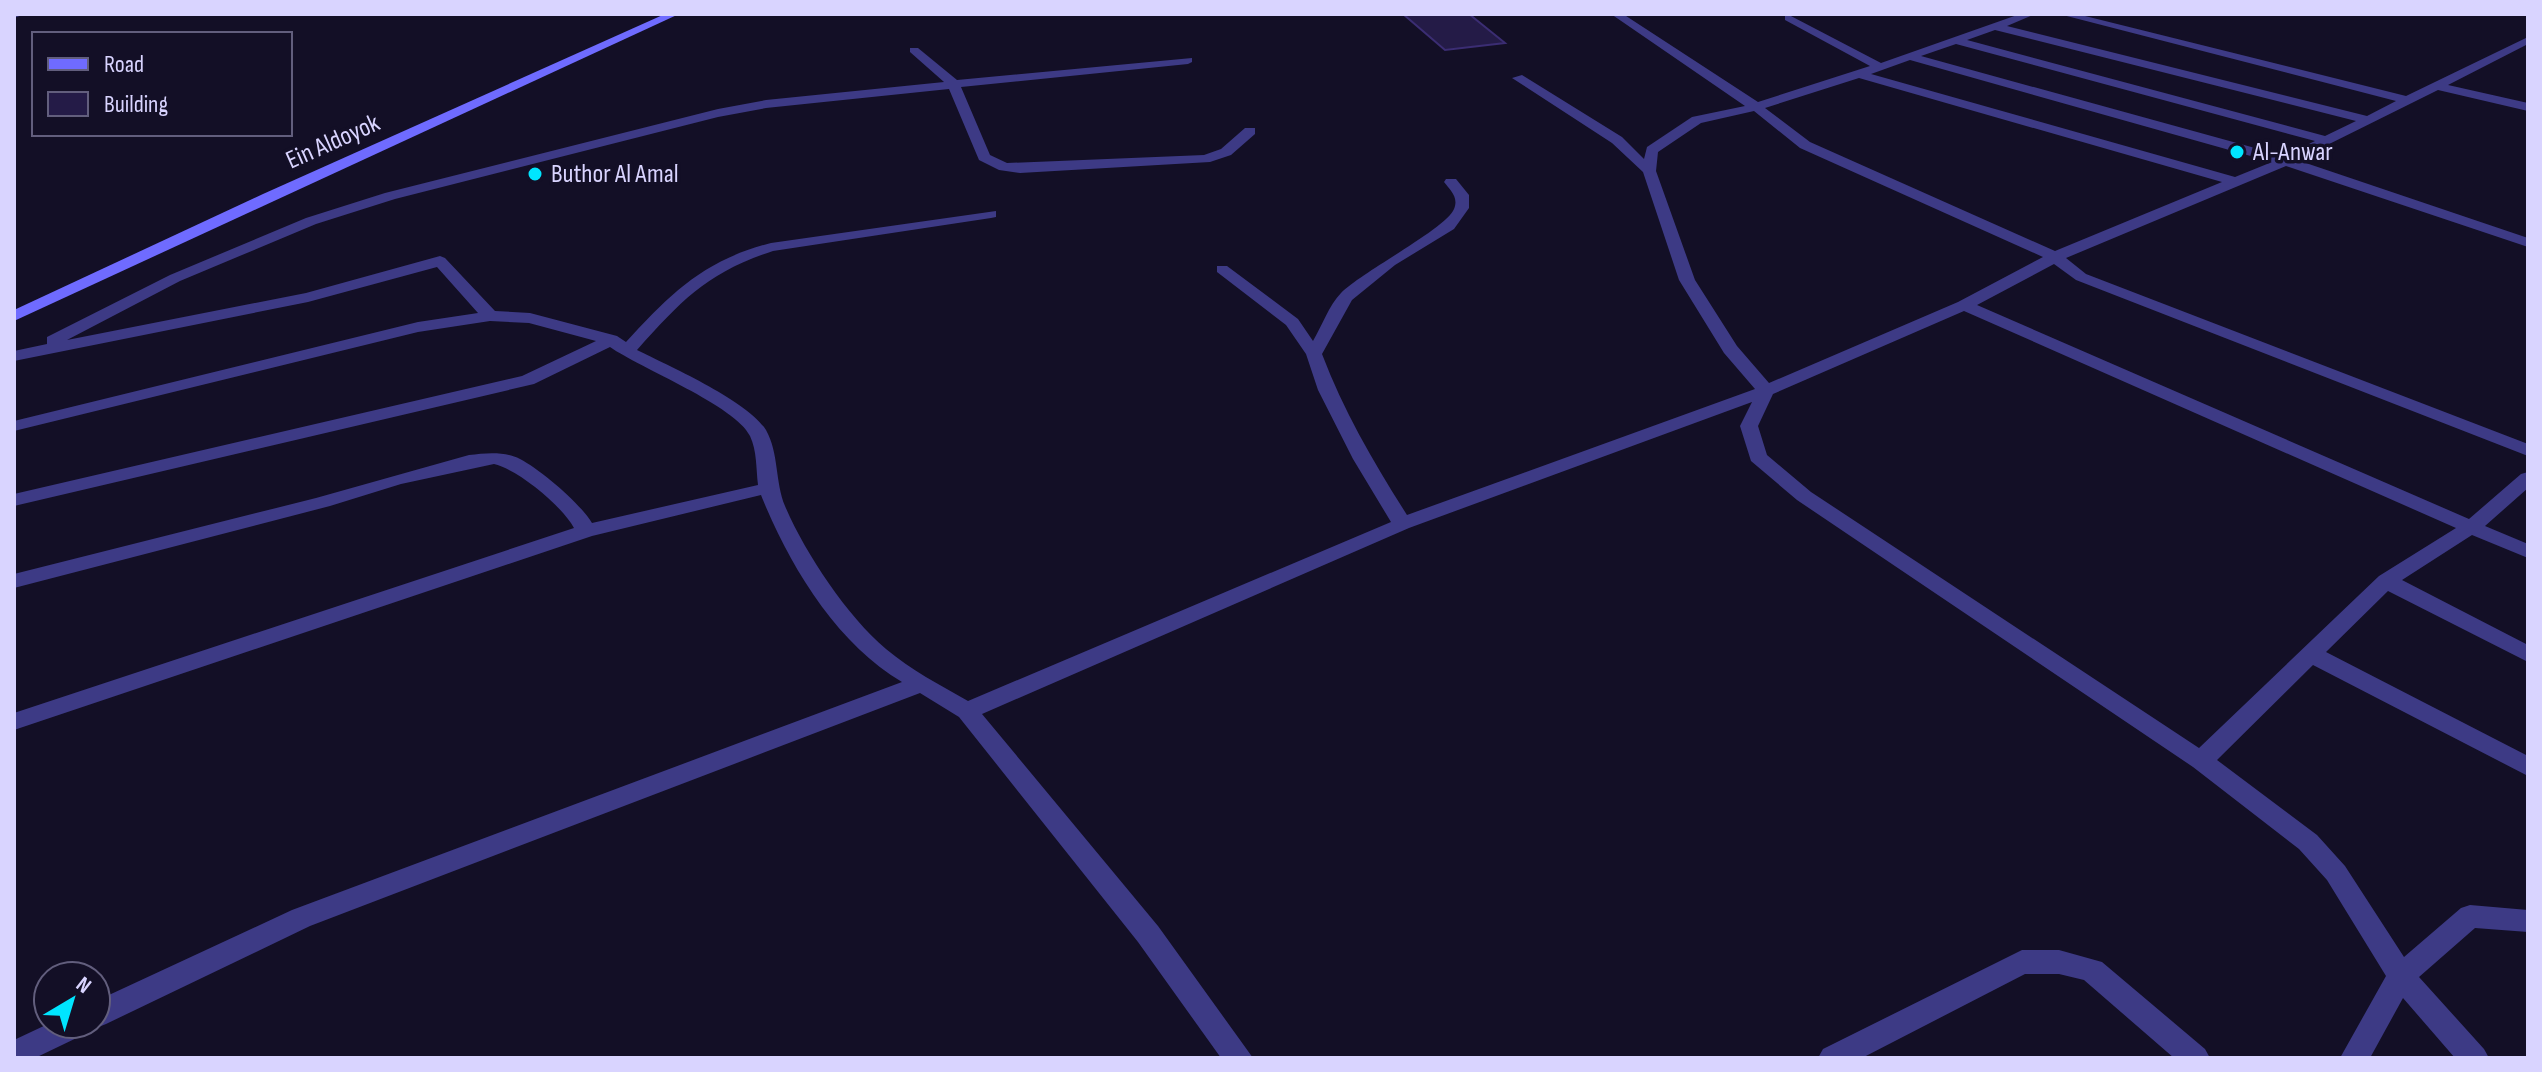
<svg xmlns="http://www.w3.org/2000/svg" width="2542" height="1072" viewBox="0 0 2542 1072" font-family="'Sofia Sans Condensed',sans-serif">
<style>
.building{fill:#241b47;stroke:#3b2d73;stroke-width:2}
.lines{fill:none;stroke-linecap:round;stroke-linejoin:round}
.minor{fill:#3d3a85;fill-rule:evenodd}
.secondary{fill:#6f6bff;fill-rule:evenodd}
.poi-dot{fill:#00e5ff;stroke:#130f26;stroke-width:3}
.labels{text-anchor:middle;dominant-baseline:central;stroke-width:7;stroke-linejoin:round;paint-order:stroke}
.far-street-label{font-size:26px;fill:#d9d4ff;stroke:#130f26}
.far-poi-label{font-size:26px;fill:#d9d4ff;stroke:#130f26;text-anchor:start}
</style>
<rect width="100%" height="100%" fill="#130f26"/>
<polygon class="building" points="1403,14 1469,14 1505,43 1445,50"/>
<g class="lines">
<g class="minor">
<polygon points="14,14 25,14 14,18"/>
<path d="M1611,14H1623L1758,102L1870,66L1785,20V16L1789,15L1881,63L2020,14H2035L2007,26L2367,116L2396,101L2059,14H2077L2406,96L2528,37V44L2448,85L2528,103V111L2438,90L2297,160L2528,238V247L2286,166L2066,258L2086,274L2528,444V456L2076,280L2054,264L1977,305L2469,519L2521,474L2528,472V488L2485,526L2528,544V558L2472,535L2402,580L2528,645V662L2388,591L2326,652L2528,756V776L2313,665L2217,760L2317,835L2345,866L2404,957L2461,908L2470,905L2528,910V932L2475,928L2419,977L2484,1049L2489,1058H2455L2403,998L2370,1058H2340L2386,976L2327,880L2299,849L2193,767L1797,500L1751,461L1740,426L1752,402L1409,528L982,714L1158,926L1253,1058H1221L1138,942L959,717L920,693L310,926L106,1024L96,1028L91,1026L87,1033L35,1058H14V1040L48,1024H96V1001L292,910L902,682C836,643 789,565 761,495L592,536L14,730V713L574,528C562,506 519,470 494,464L401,484L330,506L14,588V574L316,498L469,455C486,453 504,451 520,459C541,470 580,503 592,523L758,485C756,468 757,451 750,436C736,406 640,368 610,347L534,384L14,506V494L522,376L596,341L529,323L490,321L418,332L14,431V421L418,322L478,313L437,267L308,302L14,361V351L47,344V337L170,275L306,218L385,193L718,109L766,100L944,82L910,52V48H918L957,80L1192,58V62L1188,64L961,87L990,155L1007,163L1204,155L1221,149L1245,128H1255V134L1231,155L1210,162L1020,173L999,170L979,160L949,89L766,108L718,117L395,199L316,224L180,281L67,340L306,293L440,256L445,258L495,311L530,313L617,336L626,342C671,293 704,260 771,243L996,211V217L991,218L773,251C707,273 683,299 637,350C669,366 748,401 766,430C779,453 775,482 785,506C805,553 847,616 886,649C911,670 940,685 968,701L1391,522L1353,459L1318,390L1306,354L1286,325L1217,272V266H1227L1298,319L1313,341C1322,326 1329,305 1341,293C1363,271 1447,228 1454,209C1459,197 1450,190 1444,182L1446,179H1456L1469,195V208L1454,229L1395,265L1352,300L1322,354C1344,412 1374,463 1407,515L1755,389L1724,353L1679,280L1643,172L1612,143L1512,78L1522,75L1622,137L1644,159L1647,147L1692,117L1745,106ZM1995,30L2356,121L2325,136L1967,40ZM1956,44L2315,141L2284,156L1921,56ZM1910,60L2272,162L2235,177L1871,74ZM1859,78L2222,182L2055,251L1810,142L1765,108ZM1754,111L1800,148L2043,257L1958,302L1769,383L1737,346L1695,280L1656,171L1658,152L1701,123ZM1964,311L2456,528L2379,576L2199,748L1811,492L1767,455L1758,426L1773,394Z"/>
<polygon points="2022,950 2059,950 2102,962 2205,1049 2210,1058 2174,1058 2084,980 2059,974 2025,974 1862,1058 1818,1058 1823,1049"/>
</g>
<polygon class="secondary" points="665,14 679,14 14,321 14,310 263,194"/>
</g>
<g class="poi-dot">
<circle cx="2237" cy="152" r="8"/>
<circle cx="535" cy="174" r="8"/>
</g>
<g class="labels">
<g class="far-street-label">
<text transform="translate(333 142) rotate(-24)">Ein Aldoyok</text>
</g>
<g class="far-poi-label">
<text x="2253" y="152">Al-Anwar</text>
<text x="551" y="174">Buthor Al Amal</text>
</g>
</g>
<rect width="2542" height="1072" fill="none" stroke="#d9d4ff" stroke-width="32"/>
<rect x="32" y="32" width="260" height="104" fill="#130f26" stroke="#625e7d" stroke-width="2"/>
<rect x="48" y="58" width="40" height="12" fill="#6f6bff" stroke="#625e7d" stroke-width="2"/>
<text x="104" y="72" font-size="24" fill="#d9d4ff">Road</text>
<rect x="48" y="92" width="40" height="24" fill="#241b47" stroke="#625e7d" stroke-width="2"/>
<text x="104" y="112" font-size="24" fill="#d9d4ff">Building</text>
<g transform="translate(72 1000) rotate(38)"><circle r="38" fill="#130f26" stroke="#625e7d" stroke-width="2"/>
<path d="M0-6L14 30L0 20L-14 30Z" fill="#00e5ff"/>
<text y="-12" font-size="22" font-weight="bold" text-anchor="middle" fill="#d9d4ff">N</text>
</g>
</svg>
